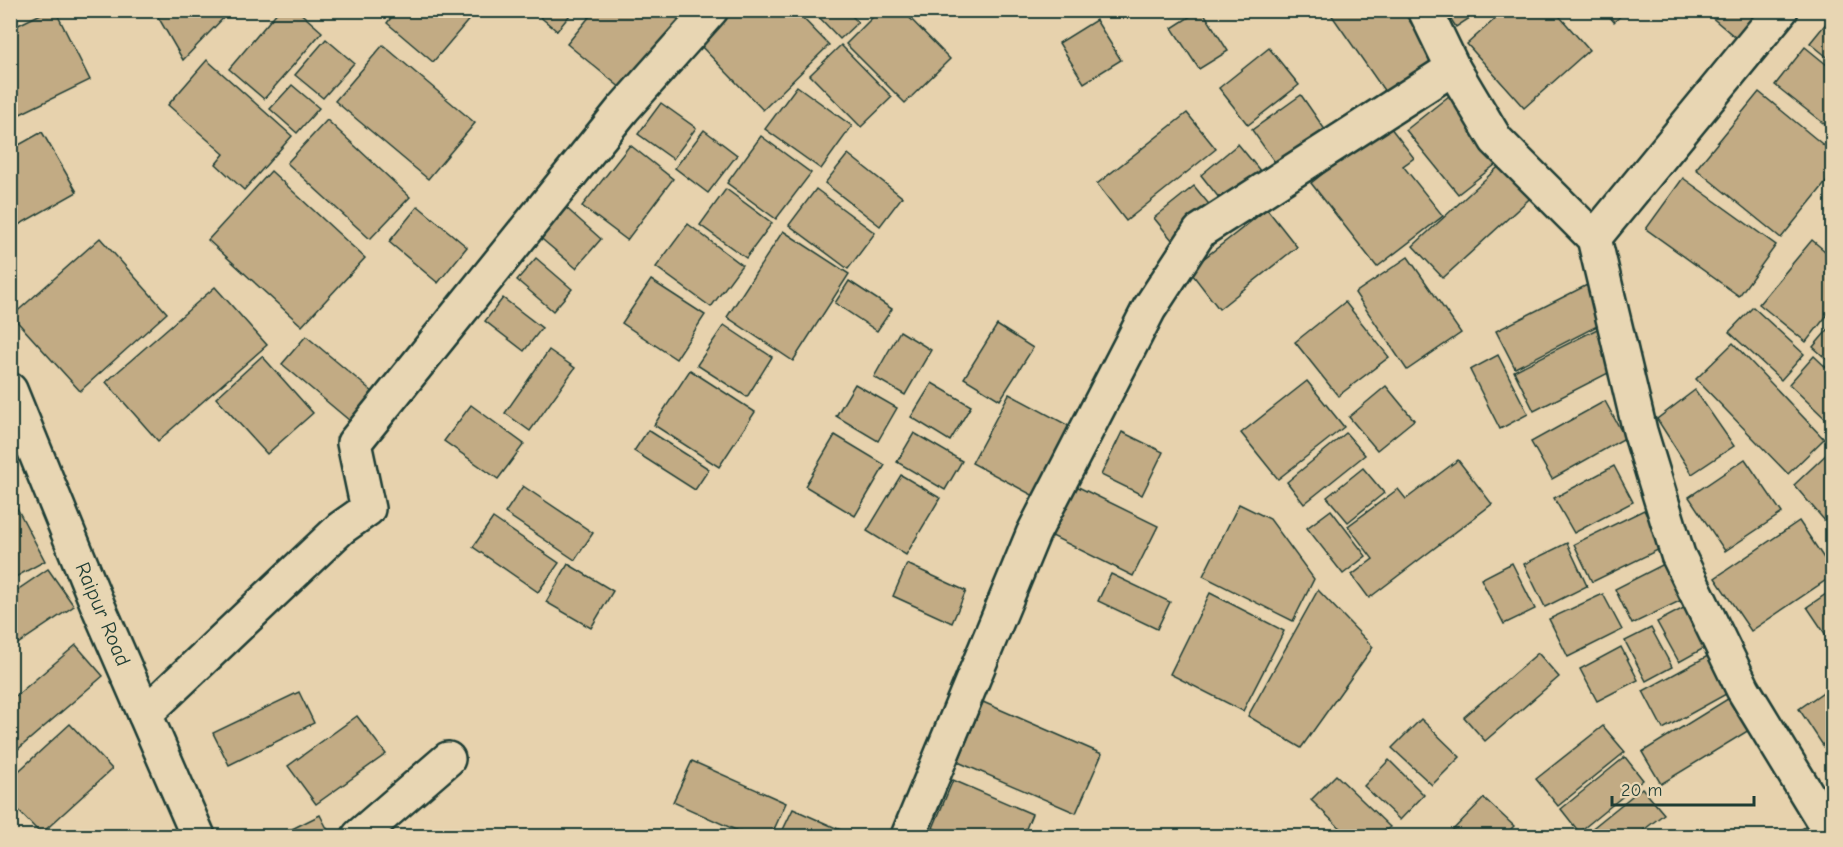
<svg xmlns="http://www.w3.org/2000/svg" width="1843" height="847" viewBox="0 0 1843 847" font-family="'Comic Neue',sans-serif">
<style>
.building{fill:#c2ab84;stroke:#1f3d34;stroke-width:1.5}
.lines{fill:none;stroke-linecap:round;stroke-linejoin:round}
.street-casing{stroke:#1f3d34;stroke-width:38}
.secondary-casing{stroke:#1f3d34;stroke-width:38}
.street{stroke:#e8d6b3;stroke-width:33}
.secondary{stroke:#e8d6b3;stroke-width:33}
.labels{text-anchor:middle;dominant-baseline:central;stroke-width:4.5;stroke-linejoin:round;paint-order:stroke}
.street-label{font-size:21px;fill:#1f3d34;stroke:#e8d6b3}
</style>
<rect width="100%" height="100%" fill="#e7d2ad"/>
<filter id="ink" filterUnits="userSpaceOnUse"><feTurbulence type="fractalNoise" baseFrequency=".0167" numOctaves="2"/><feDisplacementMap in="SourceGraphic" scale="12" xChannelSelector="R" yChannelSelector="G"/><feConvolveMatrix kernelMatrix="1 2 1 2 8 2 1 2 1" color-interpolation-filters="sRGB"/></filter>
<g filter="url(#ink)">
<g class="building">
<polygon points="49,10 55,10 90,80 10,119 10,29"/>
<polygon points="154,10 231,10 183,60"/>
<polygon points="279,10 297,10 322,32 264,99 229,69"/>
<polygon points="397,10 477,10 433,62 387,23"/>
<polygon points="532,10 574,10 557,31"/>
<polygon points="595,10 667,10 685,25 627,93 567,44"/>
<polygon points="733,10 795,10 829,45 763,110 699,44"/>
<polygon points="825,10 846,10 858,22 840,39 818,16"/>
<polygon points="880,10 902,10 950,59 905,103 846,44"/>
<polygon points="1200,10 1202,10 1228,51 1199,69 1172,28"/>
<polygon points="1328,10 1402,10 1440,65 1390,99"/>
<polygon points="1445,10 1482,10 1456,27"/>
<polygon points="1505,10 1554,10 1589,50 1524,108 1467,44"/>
<polygon points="1604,10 1627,10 1614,22"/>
<polygon points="1703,10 1760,10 1741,42"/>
<polygon points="1832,16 1832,61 1810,43"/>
<polygon points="1096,20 1121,60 1084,83 1059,43"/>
<polygon points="326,39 354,63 323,98 295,75"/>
<polygon points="383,45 475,123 428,179 335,101"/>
<polygon points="841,45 892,97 861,127 810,75"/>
<polygon points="1805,47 1832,69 1832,130 1775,85"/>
<polygon points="1269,48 1299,85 1248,125 1219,88"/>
<polygon points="207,60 292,136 244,190 216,164 224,154 168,105"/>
<polygon points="292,85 319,108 297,133 270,109"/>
<polygon points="797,86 852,126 821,169 765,129"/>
<polygon points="1454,92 1505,157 1458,194 1406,130"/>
<polygon points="1759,92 1832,152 1832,175 1781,238 1696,169"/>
<polygon points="1301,95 1328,134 1279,168 1252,130"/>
<polygon points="661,103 696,128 673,159 638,134"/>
<polygon points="1187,113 1216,149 1126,221 1097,184"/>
<polygon points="327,120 410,197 370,239 287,163"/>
<polygon points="1387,123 1414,158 1403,166 1443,216 1377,267 1311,183"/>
<polygon points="704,130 737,155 708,193 675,168"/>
<polygon points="42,132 77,192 15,227 10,219 10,150"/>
<polygon points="761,136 811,173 776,219 727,183"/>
<polygon points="1238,144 1266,178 1227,208 1201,175"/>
<polygon points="630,145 673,179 627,240 582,206"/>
<polygon points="848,154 902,197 880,226 825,183"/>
<polygon points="1509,157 1539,190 1443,278 1413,246"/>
<polygon points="271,171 365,258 302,326 208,240"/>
<polygon points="1683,178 1776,245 1739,296 1646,229"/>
<polygon points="1194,186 1217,214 1177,246 1154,218"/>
<polygon points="726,189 772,223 746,258 700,225"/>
<polygon points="816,189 875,233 848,269 789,225"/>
<polygon points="563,205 601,239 576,268 537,235"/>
<polygon points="418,206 467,247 438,283 389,242"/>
<polygon points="1267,209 1297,247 1219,309 1189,270"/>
<polygon points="688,224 742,265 711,307 656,267"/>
<polygon points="783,231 849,274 793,361 727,317"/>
<polygon points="100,238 167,313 80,391 12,316"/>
<polygon points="1812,240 1832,257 1832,309 1806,342 1759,304"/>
<polygon points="1408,257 1461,333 1407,370 1355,293"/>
<polygon points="536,258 572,289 553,311 517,280"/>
<polygon points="651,280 705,315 676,359 622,323"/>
<polygon points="849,281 892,309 877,331 835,303"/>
<polygon points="1591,283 1609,320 1515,368 1496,331"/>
<polygon points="215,287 267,345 158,441 106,382"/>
<polygon points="503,298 542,328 524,351 485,321"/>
<polygon points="1345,302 1389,357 1338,396 1295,342"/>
<polygon points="1753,307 1804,354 1781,380 1729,332"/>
<polygon points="724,325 772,357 747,397 697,365"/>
<polygon points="997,325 1033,348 1000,400 964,378"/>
<polygon points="1832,325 1832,364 1813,347"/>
<polygon points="1601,327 1622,366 1534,411 1514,371"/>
<polygon points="900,331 931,350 905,395 874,377"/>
<polygon points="306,336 380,398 356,426 282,364"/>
<polygon points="1733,343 1824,439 1788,474 1696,379"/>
<polygon points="549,350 575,368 530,431 505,413"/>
<polygon points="1498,355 1528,414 1500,429 1470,370"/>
<polygon points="262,356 313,413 267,454 216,398"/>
<polygon points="1814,356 1832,373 1832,425 1789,384"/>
<polygon points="690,370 755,412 719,467 654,425"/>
<polygon points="1307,381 1344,427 1278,479 1241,433"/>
<polygon points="932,383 971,406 950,441 911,417"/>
<polygon points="855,384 897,408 878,441 836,416"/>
<polygon points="1386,386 1414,420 1377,450 1349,417"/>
<polygon points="1695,390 1734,446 1692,474 1657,419"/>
<polygon points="1009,394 1071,427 1034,496 972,463"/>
<polygon points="1605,401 1625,438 1552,479 1531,442"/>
<polygon points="471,405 524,444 498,479 444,441"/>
<polygon points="648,430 709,469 695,490 634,451"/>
<polygon points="1122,432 1163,452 1142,495 1101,475"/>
<polygon points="914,433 962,461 945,490 897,462"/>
<polygon points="1346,433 1365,455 1304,504 1287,482"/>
<polygon points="835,435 885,465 855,516 805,486"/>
<polygon points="1831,450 1832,452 1832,529 1794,485"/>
<polygon points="1745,459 1782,513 1725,551 1689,497"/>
<polygon points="1458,460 1492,504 1369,598 1352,575 1373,559 1348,526 1398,489 1406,499"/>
<polygon points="1614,466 1633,502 1574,533 1554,498"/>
<polygon points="1363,468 1384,493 1348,522 1327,497"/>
<polygon points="901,475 940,498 906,555 867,531"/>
<polygon points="1068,482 1158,526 1133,576 1044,532"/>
<polygon points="523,486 593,533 575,560 505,513"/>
<polygon points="1239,504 1270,519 1314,579 1293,621 1203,576"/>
<polygon points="17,508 45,561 10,580 10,512"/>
<polygon points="1331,510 1366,556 1343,574 1307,528"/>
<polygon points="1644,510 1662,548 1592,582 1574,544"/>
<polygon points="493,518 559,563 538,592 473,547"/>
<polygon points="1799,521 1832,570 1832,576 1751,631 1715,578"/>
<polygon points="1567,543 1587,586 1545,607 1524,564"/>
<polygon points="1668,562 1686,598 1632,624 1615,589"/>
<polygon points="1512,563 1535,609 1504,624 1481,579"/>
<polygon points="568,564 613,591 591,628 546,602"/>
<polygon points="907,564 966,591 952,623 893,596"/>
<polygon points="48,569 74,606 10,649 10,595"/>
<polygon points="1111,574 1170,602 1157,629 1098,601"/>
<polygon points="1318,590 1373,647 1301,748 1248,716"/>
<polygon points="1832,590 1832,644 1807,607"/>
<polygon points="1210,593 1284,631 1243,711 1170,674"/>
<polygon points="1603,594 1622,630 1568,657 1549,619"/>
<polygon points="1695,602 1715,642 1679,662 1657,622"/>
<polygon points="1651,628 1672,667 1646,681 1625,641"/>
<polygon points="76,645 103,676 10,756 10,701"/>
<polygon points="1621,647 1638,680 1597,701 1580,669"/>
<polygon points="1717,651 1737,688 1663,729 1643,691"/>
<polygon points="1538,653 1559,677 1485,741 1464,717"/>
<polygon points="1832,686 1832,745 1826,750 1799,709"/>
<polygon points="299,692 314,723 229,765 213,733"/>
<polygon points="1739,692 1759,724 1661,784 1642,752"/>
<polygon points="983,702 1102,754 1076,813 958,762"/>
<polygon points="357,716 386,754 316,804 288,766"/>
<polygon points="1421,719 1460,757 1432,785 1392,748"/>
<polygon points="70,724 112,769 41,834 10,802 10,779"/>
<polygon points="1603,726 1625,752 1558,806 1536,779"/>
<polygon points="1625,757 1643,780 1579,832 1561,809"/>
<polygon points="1389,760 1424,795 1400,820 1364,786"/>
<polygon points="692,761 786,803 771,836 749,836 673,802"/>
<polygon points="1336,775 1390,827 1381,836 1348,836 1311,800"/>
<polygon points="953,780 1032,814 1023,836 952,836 933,828"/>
<polygon points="1642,788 1664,814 1636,836 1584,835"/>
<polygon points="1484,798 1514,826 1504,836 1447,836"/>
<polygon points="793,809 854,836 780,836"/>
<polygon points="320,815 331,836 278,836"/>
<polygon points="1814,821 1824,836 1791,836"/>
</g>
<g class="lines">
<defs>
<g id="street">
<polyline points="1425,10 1453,68 1496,140 1594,238 1640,431 1678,555 1743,689 1832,835"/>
<polyline points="1594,238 1781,10"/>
<polyline points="145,714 341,528 368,509 354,443 623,109 711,10"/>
<polyline points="359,836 448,759"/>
<polyline points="908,836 1033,534 1149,309 1200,231 1453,68"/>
</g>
<polyline id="secondary" points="10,390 98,606 198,836"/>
</defs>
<use href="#street" class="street-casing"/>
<use href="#secondary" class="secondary-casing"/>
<use href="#street" class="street"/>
<use href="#secondary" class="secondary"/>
</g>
</g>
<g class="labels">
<g class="street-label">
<text transform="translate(103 614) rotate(67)">Raipur Road</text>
</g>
</g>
<rect width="1843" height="847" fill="none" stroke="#e8d6b3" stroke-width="36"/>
<rect x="18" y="18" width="1807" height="811" fill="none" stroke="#1f3d34" stroke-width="2" filter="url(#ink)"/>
<path d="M1612 796v9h142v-9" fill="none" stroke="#1f3d34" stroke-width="3"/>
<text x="1621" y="796" font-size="18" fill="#1f3d34" stroke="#e8d6b3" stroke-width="4.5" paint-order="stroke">20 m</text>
</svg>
